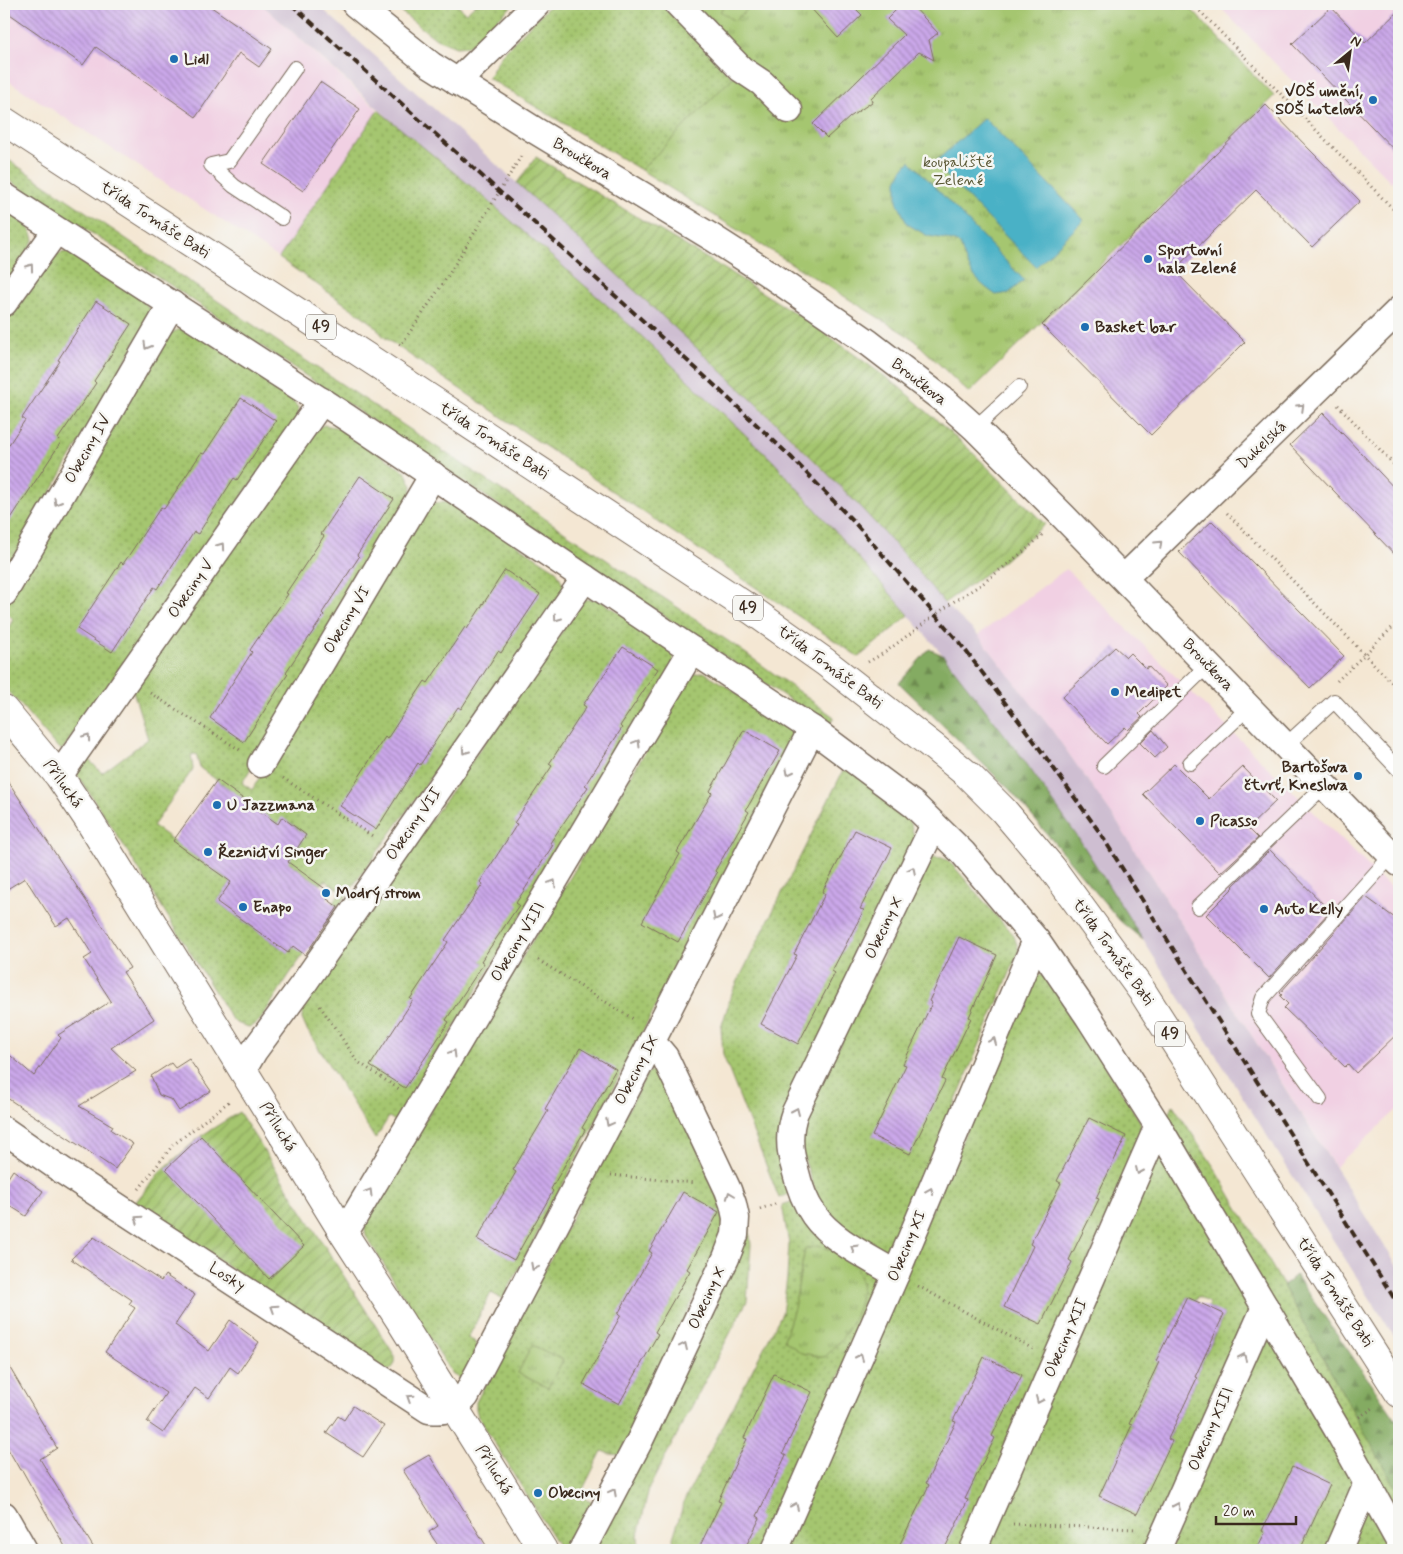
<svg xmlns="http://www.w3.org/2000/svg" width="1403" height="1554" viewBox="0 0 1403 1554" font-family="Mynerve,sans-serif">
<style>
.built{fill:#f1d0e3}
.industrial{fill:#cebed1}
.grass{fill:url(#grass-dots);stroke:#707846;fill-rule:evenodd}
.forest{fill:url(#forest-firs);stroke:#606a40}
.park{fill:url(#park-tufts);stroke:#707846}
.garden{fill:url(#garden-furrows);stroke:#707846}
.pitch{fill:#a5c66f;stroke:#707846}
.water{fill:#48b1c6;stroke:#426e72}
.building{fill:url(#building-back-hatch)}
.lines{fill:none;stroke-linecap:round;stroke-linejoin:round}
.service-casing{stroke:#7c6c5d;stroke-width:16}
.minor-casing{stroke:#7c6c5d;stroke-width:29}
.tertiary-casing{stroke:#7c6c5d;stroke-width:30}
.primary-casing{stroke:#7c6c5d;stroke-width:30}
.path{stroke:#7c6c5d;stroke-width:3;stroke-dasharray:1 4;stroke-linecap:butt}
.service{stroke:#fff;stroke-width:14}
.minor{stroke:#fff;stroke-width:26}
.tertiary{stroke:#fff;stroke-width:28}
.primary{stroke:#fff;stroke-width:28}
.rail{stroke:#3b2a1e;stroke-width:4;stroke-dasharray:8 4;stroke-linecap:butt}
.oneway{stroke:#a79f9a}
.poi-dot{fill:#1f6fb2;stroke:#f6f6f2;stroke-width:2}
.labels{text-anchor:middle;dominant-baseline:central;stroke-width:5;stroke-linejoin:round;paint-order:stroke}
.shield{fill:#f6f6f2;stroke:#73675e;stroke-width:1}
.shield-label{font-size:15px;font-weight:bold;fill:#3b2a1e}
.poi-label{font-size:16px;font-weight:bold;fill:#3b2a1e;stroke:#f6f6f2;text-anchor:start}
.street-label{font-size:16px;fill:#3b2a1e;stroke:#f6f6f2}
.park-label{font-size:16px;fill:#5b5936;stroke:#f6f6f2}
</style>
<defs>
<pattern id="grass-dots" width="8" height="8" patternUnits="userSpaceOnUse" patternTransform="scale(1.25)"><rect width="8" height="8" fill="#a5c66f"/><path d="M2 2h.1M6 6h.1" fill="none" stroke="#88a15b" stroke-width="1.8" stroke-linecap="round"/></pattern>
<pattern id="forest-firs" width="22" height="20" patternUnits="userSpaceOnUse" patternTransform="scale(1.25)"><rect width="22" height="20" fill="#84ab62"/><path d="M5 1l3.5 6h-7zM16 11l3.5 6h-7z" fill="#6d8b50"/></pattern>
<pattern id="park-tufts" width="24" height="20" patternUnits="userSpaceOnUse" patternTransform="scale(1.25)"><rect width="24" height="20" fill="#a5c66f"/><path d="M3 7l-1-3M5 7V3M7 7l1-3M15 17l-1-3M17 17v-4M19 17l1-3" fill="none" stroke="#88a15b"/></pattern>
<pattern id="garden-furrows" width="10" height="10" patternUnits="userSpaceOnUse" patternTransform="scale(1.25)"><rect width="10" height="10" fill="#a5c66f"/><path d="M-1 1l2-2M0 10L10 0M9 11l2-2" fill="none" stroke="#88a15b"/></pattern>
<pattern id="building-back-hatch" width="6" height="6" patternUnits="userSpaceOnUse" patternTransform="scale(1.25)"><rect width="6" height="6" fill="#cba8ea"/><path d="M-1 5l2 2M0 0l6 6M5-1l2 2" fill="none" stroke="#a689bd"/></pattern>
</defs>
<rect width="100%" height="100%" fill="#f6f6f2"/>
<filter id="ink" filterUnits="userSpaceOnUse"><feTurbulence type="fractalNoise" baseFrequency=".02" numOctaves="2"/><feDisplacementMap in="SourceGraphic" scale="10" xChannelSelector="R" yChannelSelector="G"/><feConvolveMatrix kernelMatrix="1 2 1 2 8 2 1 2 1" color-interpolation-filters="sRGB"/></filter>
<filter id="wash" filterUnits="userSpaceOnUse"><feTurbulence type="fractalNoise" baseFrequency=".0096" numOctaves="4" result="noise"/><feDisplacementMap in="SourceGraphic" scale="20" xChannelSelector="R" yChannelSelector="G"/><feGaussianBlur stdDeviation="1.12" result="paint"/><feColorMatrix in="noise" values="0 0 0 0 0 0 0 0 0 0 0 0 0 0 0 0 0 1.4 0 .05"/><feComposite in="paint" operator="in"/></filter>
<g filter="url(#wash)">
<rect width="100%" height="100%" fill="#f4e7d3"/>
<g class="built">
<polygon points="4,4 261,4 378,110 279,258 4,78"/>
<polygon points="1217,4 1399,4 1399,174 1391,182"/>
<polygon points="1066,569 1399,896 1399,1108 1335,1167 1115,819 1051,729 978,635"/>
</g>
<polygon class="industrial" points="261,4 317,4 517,183 720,369 857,503 917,569 944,603 978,635 1051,729 1115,819 1399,1269 1399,1344 1081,842 1019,753 943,655 838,534 777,471 487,206"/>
<g class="grass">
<polygon points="391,4 456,4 466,13 476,4 514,4 469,46 456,47 436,39"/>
<polygon points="551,4 660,4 733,78 641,170 488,78 502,54"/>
<polygon points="378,110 484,197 634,329 773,461 909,615 859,657 420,362 384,337 371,322 279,258"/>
<polygon points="4,157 122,236 287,348 553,524 734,645 834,717 829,726 118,250 4,177"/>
<polygon points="4,207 30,228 34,239 4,294"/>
<polygon points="66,252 74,253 143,299 152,313 4,576 4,315 53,255"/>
<polygon points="183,329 195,333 288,395 298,408 299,416 62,750 54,744 20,704 4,688 4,637 13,619 4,610 4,596 165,335 178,330"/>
<polygon points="324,425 340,428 405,471 412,486 409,504 242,783 252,790 419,510 431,503 450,502 556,570 563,584 564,591 338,907 333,903 341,891 325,880 321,885 283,858 306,835 283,818 278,824 200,768 196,754 191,755 193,769 153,826 231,882 217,902 288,953 294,945 304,954 289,975 261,1019 256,1024 249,1027 236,1023 231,1018 121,841 77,774 82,753 102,773 148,739 130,681 319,427"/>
<polygon points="592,599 598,599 666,642 673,653 674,663 397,1122 389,1117 375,1139 306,1028 302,1019 303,1004 584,600"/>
<polygon points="704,672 790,727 794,742 503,1299 491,1293 468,1338 474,1341 478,1348 464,1380 453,1375 366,1236 364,1223 691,675"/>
<polygon points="846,765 907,819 911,825 915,840 792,1103 794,1192 779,1198 723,1055 721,1028 732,993"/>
<polygon points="932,857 942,858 949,861 1014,936 1019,951 893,1250 887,1253 881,1252 824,1218 796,1134"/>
<polygon points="1035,975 1041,975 1052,982 1140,1121 1142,1134 964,1550 782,1550"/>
<polygon points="653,1071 658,1071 723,1198 728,1226 620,1455 610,1454 602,1451 580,1495 591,1501 594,1505 576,1550 564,1550 559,1547 478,1416 476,1409 476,1402 648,1072"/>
<path d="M1173,1105L1216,1170L1399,1484V1550H982ZM1198,1296L1209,1303L1208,1307L1224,1315L1195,1377L1197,1379L1168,1439L1137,1513L1099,1496L1132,1425L1129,1424L1159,1362L1157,1360L1187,1297L1195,1301Z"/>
<polygon points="797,1200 875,1274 878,1283 768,1550 675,1550 673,1538 685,1499 782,1313 787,1278 789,1244 782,1205"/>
<polygon points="748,1221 751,1245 747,1301 649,1488 638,1536 639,1550 590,1550"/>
</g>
<g class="forest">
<polygon points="929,649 943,655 1019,753 1081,842 1143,940 1120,921 1010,790 899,683"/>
<polygon points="1296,1275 1399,1424 1399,1494 1283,1286"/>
</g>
<g class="park">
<polygon points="678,4 1186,4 1274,96 969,393 913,339 641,170 741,69"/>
<path d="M817,1246C869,1257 871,1294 845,1334C840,1342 832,1350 825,1357L801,1353L784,1340L794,1308L805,1249Z"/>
<polygon points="532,1345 563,1360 548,1388 518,1373"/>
</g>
<g class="garden">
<path d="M536,157L718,265L808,321L898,386L969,449L1045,524L1002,562L944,603C893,538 835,480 776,423C691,341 603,262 517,183Z"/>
<path d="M239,1112L395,1356C396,1363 394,1368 387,1371L134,1204L160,1172L201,1136Z"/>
</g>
<polygon class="pitch" points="726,4 753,4 734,21 720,11"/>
<g class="water">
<polygon points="984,118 1084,220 1036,267 934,163"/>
<path d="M910,161L1024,280L1009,293L996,295C973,279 968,270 960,244L946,239L928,236L907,224L897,201V181L902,170Z"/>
</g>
<g id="blocks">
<g class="building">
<polygon points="4,4 207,4 272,49 259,67 239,53 196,117 96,47 83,65 4,10"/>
<polygon points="807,4 851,4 862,15 838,38"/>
<polygon points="902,4 911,4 938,33 929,40 934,60 919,52 871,98 872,102 850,117 827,138 813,124 904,35 887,19"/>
<polygon points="1331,7 1365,43 1399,10 1399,155 1292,44"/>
<polygon points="320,82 360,109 303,191 263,164"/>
<polygon points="1266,105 1360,201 1312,247 1256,190 1174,270 1245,342 1151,435 1042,325"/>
<polygon points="96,301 131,324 94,381 96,383 58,439 61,442 4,529 4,452 25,420 22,418 60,361 58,360"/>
<polygon points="241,398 276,421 237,480 234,478 198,534 194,532 157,589 154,587 112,652 77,629 121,562 123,564 161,507 164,509 201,453 204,454"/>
<polygon points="1323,413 1399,493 1399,559 1290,445"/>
<polygon points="360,476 394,499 357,555 359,557 322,613 324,615 286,672 288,674 244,742 210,718 252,652 250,650 288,594 286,593 324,536 321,534"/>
<polygon points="1212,521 1344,656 1310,688 1179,552"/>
<polygon points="505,570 540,594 501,653 498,651 461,709 458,707 420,765 418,763 376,830 340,806 385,737 387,739 425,681 428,683 465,627 467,629"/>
<polygon points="623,647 658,669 620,726 622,728 585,785 588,787 550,843 553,845 516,903 519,905 481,961 484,963 446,1020 449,1022 405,1088 370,1066 413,1000 410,999 448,942 445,940 483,884 480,882 517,824 514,823 552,766 549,764 586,707 583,705"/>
<polygon points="1115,647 1126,657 1130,653 1146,669 1148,666 1167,686 1139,714 1142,717 1128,730 1125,727 1107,744 1062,697"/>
<polygon points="744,730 780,751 746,810 749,812 715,871 717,873 678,942 642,922 680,854 677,852 712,793 710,791"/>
<polygon points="1153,730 1167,747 1155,758 1140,743"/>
<polygon points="1174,764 1209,799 1243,767 1276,801 1248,828 1258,838 1220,873 1143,794"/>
<polygon points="4,775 130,968 123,972 154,1019 111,1048 136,1071 79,1106 113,1126 111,1130 133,1144 115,1169 4,1096 4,1050 34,1076 61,1038 58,1035 111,1001 84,959 92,954 69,918 56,926 25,878 4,891"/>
<polygon points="217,780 278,824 282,817 306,835 288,862 331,893 327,899 338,907 305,955 293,946 288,953 217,902 231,882 173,841"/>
<polygon points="855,830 892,848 860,909 864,910 832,971 835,973 798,1044 761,1024 797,955 794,954 825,894 822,892"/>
<polygon points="1270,850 1330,911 1269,978 1206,915 1234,887 1233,886"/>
<polygon points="1366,897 1399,921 1399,1032 1356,1073 1348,1064 1345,1067 1284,1008 1288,1004 1280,996 1282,995 1280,993"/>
<polygon points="959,937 997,955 969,1017 971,1018 942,1079 945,1081 910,1154 872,1136 906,1065 903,1064 932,1003 929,1001"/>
<polygon points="580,1048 616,1069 582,1128 585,1130 551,1189 553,1191 514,1260 477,1239 516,1172 513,1170 548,1111 545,1109"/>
<polygon points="189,1059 211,1091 179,1111 172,1100 159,1095 151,1076 171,1063 175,1068"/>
<polygon points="1089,1118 1126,1136 1096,1198 1099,1199 1069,1260 1072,1262 1041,1324 1004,1307 1033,1246 1030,1244 1061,1183 1057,1181"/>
<polygon points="201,1136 304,1246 269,1279 166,1169"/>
<polygon points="13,1170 43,1191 26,1216 4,1202 4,1184"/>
<polygon points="683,1192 719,1212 687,1269 690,1271 655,1332 658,1334 619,1404 583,1384 621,1315 618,1314 652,1253 649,1251"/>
<polygon points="94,1237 161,1281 165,1275 195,1295 175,1325 209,1351 230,1320 259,1342 238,1373 230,1367 209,1398 195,1388 163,1433 147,1422 166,1393 105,1352 135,1308 129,1304 132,1300 71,1259"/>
<polygon points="1187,1297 1224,1314 1195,1377 1197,1378 1168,1439 1172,1441 1137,1514 1099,1496 1132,1425 1129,1424 1159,1362 1156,1361"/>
<polygon points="984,1357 1022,1375 992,1436 995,1438 965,1499 968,1500 944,1550 897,1550 929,1485 926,1483 956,1422 953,1421"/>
<polygon points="4,1358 57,1448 40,1459 95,1550 67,1550 22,1470 20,1470 4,1442"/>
<polygon points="774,1374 812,1392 783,1453 786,1455 757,1516 760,1518 744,1550 698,1550 721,1502 718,1501 747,1439 744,1438"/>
<polygon points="353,1406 384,1426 363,1457 326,1433 338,1416 344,1420"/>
<polygon points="429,1455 462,1507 489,1550 441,1550 429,1532 438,1526 403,1470"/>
<polygon points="1292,1467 1330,1485 1300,1550 1256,1550 1265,1533 1262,1531"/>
</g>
</g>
</g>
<g filter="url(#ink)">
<use href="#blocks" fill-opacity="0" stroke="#7c6c5d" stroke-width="1"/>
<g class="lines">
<defs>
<g id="service">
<polyline points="282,218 234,186 211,165 229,161 295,68"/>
<polyline points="975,428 1019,387"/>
<polyline points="1286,745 1334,701 1399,770"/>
<polyline points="1190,763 1249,707"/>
<polyline points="1104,766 1208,665"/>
<polyline points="1198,907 1325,785"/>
<polyline points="1320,1099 1258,1014 1263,998 1392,855"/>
</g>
<g id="minor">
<polyline points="355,4 431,65 536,131 713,238 766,272 869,343 946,402 975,428 1064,517 1399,863"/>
<polyline points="678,4 741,69 762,83 789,110"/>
<polyline points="457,82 537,4"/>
<polyline points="4,196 346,417 692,650 812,729 914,805 963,853 1036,940 1088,1016 1158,1126 1337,1429 1399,1541"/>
<polyline points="4,303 56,231"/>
<polyline points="1124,578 1399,310"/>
<polyline points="4,593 172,304"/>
<polyline points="261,764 433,475"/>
<polyline points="59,776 322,401"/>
<polyline points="243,1070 254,1051 304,983 585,578"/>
<path d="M4,1130L63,1171L429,1410C447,1412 455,1409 466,1396L651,1043L812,729"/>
<polyline points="344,1234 692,650"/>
<path d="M896,1274C870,1258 832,1241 814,1215C804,1201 799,1186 795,1169C789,1150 788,1131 795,1112L934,825"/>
<polyline points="4,1515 24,1550"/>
<polyline points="582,1550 640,1440 726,1258 735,1235 736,1218 733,1204 728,1190 665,1057 660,1051 651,1043"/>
<polyline points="775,1550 896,1274 1036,940"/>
<polyline points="973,1550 1158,1126"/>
<polyline points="1157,1550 1265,1307"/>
<polyline points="1338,1550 1367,1483"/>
</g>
<polyline id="tertiary" points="4,710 59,776 88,819 344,1234 401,1322 543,1550"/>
<polyline id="primary" points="4,121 379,365 753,611 825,662 935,748 968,775 1003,810 1052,868 1142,991 1399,1393"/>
</defs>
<use href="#service" class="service-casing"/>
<use href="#minor" class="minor-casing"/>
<use href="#tertiary" class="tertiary-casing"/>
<use href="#primary" class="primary-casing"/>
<g class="path">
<polyline points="1193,4 1399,215"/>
<polyline points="399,344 401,345 446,279 523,153"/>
<polyline points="1338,405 1399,470"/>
<polyline points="1227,513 1399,690"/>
<polyline points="868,662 884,653 953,602 982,584 1028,548 1044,533"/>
<polyline points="1337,681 1399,621"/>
<polyline points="150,693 240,750"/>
<polyline points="283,778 374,837"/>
<polyline points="1395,821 1397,805 1399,802"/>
<polyline points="538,960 635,1020"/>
<polyline points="320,1006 358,1062 399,1089"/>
<polyline points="611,1175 695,1183"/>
<polyline points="139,1189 173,1145 231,1100"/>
<polyline points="760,1209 778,1203"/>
<polyline points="918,1286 1033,1349"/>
<polyline points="1359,1417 1375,1407"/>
<polyline points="1013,1524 1137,1529"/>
</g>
<use href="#service" class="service"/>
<use href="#minor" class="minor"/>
<use href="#tertiary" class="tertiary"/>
<use href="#primary" class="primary"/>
<polyline class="rail" points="291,4 711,382 791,457 853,521 959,642 1034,741 1098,830 1399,1306"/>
</g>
<defs><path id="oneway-chevron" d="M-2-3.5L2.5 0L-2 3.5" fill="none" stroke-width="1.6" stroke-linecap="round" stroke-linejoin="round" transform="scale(1.25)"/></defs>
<g class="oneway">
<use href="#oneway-chevron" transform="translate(30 267) rotate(-54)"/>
<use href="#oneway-chevron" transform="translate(147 346) rotate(120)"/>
<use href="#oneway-chevron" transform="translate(1301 407) rotate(-44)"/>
<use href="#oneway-chevron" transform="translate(57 502) rotate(120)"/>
<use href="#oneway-chevron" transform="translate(1159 544) rotate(-44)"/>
<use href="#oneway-chevron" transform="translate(221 546) rotate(-55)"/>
<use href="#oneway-chevron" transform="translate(557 618) rotate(125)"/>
<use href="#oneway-chevron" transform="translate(87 737) rotate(-55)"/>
<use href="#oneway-chevron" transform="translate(637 743) rotate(-59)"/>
<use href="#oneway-chevron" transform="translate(465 751) rotate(125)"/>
<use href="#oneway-chevron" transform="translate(789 772) rotate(117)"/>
<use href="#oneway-chevron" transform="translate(912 870) rotate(-64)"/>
<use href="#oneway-chevron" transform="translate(553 883) rotate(-59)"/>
<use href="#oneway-chevron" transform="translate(716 917) rotate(117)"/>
<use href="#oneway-chevron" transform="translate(993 1041) rotate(-67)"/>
<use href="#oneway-chevron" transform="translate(453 1053) rotate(-59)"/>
<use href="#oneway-chevron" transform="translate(796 1111) rotate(-66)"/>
<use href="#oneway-chevron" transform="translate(609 1123) rotate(118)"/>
<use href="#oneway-chevron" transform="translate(1139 1171) rotate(114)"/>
<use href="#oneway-chevron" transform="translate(930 1191) rotate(-67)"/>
<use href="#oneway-chevron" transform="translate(369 1192) rotate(-59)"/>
<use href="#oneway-chevron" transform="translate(730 1195) rotate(-111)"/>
<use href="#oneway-chevron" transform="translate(138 1219) rotate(-147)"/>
<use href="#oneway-chevron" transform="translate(854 1248) rotate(-149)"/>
<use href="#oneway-chevron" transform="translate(534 1267) rotate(118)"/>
<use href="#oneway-chevron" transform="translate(274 1308) rotate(-147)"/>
<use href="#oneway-chevron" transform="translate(684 1346) rotate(-65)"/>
<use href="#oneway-chevron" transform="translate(860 1357) rotate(-66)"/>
<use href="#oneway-chevron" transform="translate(1243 1357) rotate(-66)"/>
<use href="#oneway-chevron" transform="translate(410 1398) rotate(-147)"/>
<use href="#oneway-chevron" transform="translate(1039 1400) rotate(114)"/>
<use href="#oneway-chevron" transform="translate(613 1492) rotate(-62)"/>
<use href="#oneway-chevron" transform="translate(795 1506) rotate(-66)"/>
<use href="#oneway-chevron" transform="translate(1177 1506) rotate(-66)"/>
</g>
</g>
<g class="poi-dot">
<circle cx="174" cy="59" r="5"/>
<circle cx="1373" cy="100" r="5"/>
<circle cx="1148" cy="259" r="5"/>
<circle cx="1085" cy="327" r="5"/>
<circle cx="1115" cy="692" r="5"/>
<circle cx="1358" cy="776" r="5"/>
<circle cx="217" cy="805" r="5"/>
<circle cx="1200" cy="821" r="5"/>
<circle cx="208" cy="852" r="5"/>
<circle cx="326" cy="893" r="5"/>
<circle cx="243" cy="907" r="5"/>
<circle cx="1264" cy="909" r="5"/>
<circle cx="538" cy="1493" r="5"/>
</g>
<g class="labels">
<g class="shield">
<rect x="306" y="314.5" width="30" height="25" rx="4"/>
<rect x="733" y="595.5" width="30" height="25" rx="4"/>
<rect x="1155" y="1021.5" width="30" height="25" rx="4"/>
</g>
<g class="shield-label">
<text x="321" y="327">49</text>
<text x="748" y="608">49</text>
<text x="1170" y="1034">49</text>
</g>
<g class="poi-label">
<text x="184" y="59">Lidl</text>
<text x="1363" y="91" text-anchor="end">VOŠ umění,<tspan x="1363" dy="18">SOŠ hotelová</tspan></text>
<text x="1158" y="250">Sportovní<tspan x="1158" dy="18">hala Zelené</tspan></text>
<text x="1095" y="327">Basket bar</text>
<text x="1125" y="692">Medipet</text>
<text x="1348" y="767" text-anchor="end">Bartošova<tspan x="1348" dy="18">čtvrť, Kneslova</tspan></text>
<text x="227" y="805">U Jazzmana</text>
<text x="1210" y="821">Picasso</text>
<text x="218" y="852">Řeznictví Singer</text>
<text x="336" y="893">Modrý strom</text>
<text x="253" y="907">Enapo</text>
<text x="1274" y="909">Auto Kelly</text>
<text x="548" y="1493">Obeciny</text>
</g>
<g class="street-label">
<text transform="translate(582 159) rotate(31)">Broučkova</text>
<text transform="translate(155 220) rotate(33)">třída Tomáše Bati</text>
<text transform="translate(919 382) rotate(38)">Broučkova</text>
<text transform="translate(494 441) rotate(33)">třída Tomáše Bati</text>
<text transform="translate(1262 445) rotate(-44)">Dukelská</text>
<text transform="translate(88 449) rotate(-60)">Obeciny IV</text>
<text transform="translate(191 589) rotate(-55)">Obeciny V</text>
<text transform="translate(347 620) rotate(-59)">Obeciny VI</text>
<text transform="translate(1208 665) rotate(46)">Broučkova</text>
<text transform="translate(830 667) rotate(37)">třída Tomáše Bati</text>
<text transform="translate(63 784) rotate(54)">Přílucká</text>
<text transform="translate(414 824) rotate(-55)">Obeciny VII</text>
<text transform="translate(884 928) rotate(-64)">Obeciny X</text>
<text transform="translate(518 942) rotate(-59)">Obeciny VIII</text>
<text transform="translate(1113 952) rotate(54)">třída Tomáše Bati</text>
<text transform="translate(637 1070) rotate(-62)">Obeciny IX</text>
<text transform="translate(278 1127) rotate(58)">Přílucká</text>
<text transform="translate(907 1246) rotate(-67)">Obeciny XI</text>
<text transform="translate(227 1277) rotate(33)">Losky</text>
<text transform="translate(1335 1292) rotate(57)">třída Tomáše Bati</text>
<text transform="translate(707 1298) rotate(-65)">Obeciny X</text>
<text transform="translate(1066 1338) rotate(-66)">Obeciny XII</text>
<text transform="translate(1211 1429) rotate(-66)">Obeciny XIII</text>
<text transform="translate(494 1470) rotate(58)">Přílucká</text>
</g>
<g class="park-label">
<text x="958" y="162">koupaliště<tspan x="958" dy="18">Zelené</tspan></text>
</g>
</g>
<rect width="1403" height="1554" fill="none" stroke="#f6f6f2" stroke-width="20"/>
<g transform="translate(1350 52) rotate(29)" stroke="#f6f6f2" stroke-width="4" paint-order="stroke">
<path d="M0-4L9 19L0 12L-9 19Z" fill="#3b2a1e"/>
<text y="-8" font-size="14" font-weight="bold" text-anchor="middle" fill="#3b2a1e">N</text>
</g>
<path d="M1216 1516v8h80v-8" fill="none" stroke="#3b2a1e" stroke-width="2.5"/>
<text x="1223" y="1516" font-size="15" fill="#3b2a1e" stroke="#f6f6f2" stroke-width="4" paint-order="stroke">20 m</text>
</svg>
